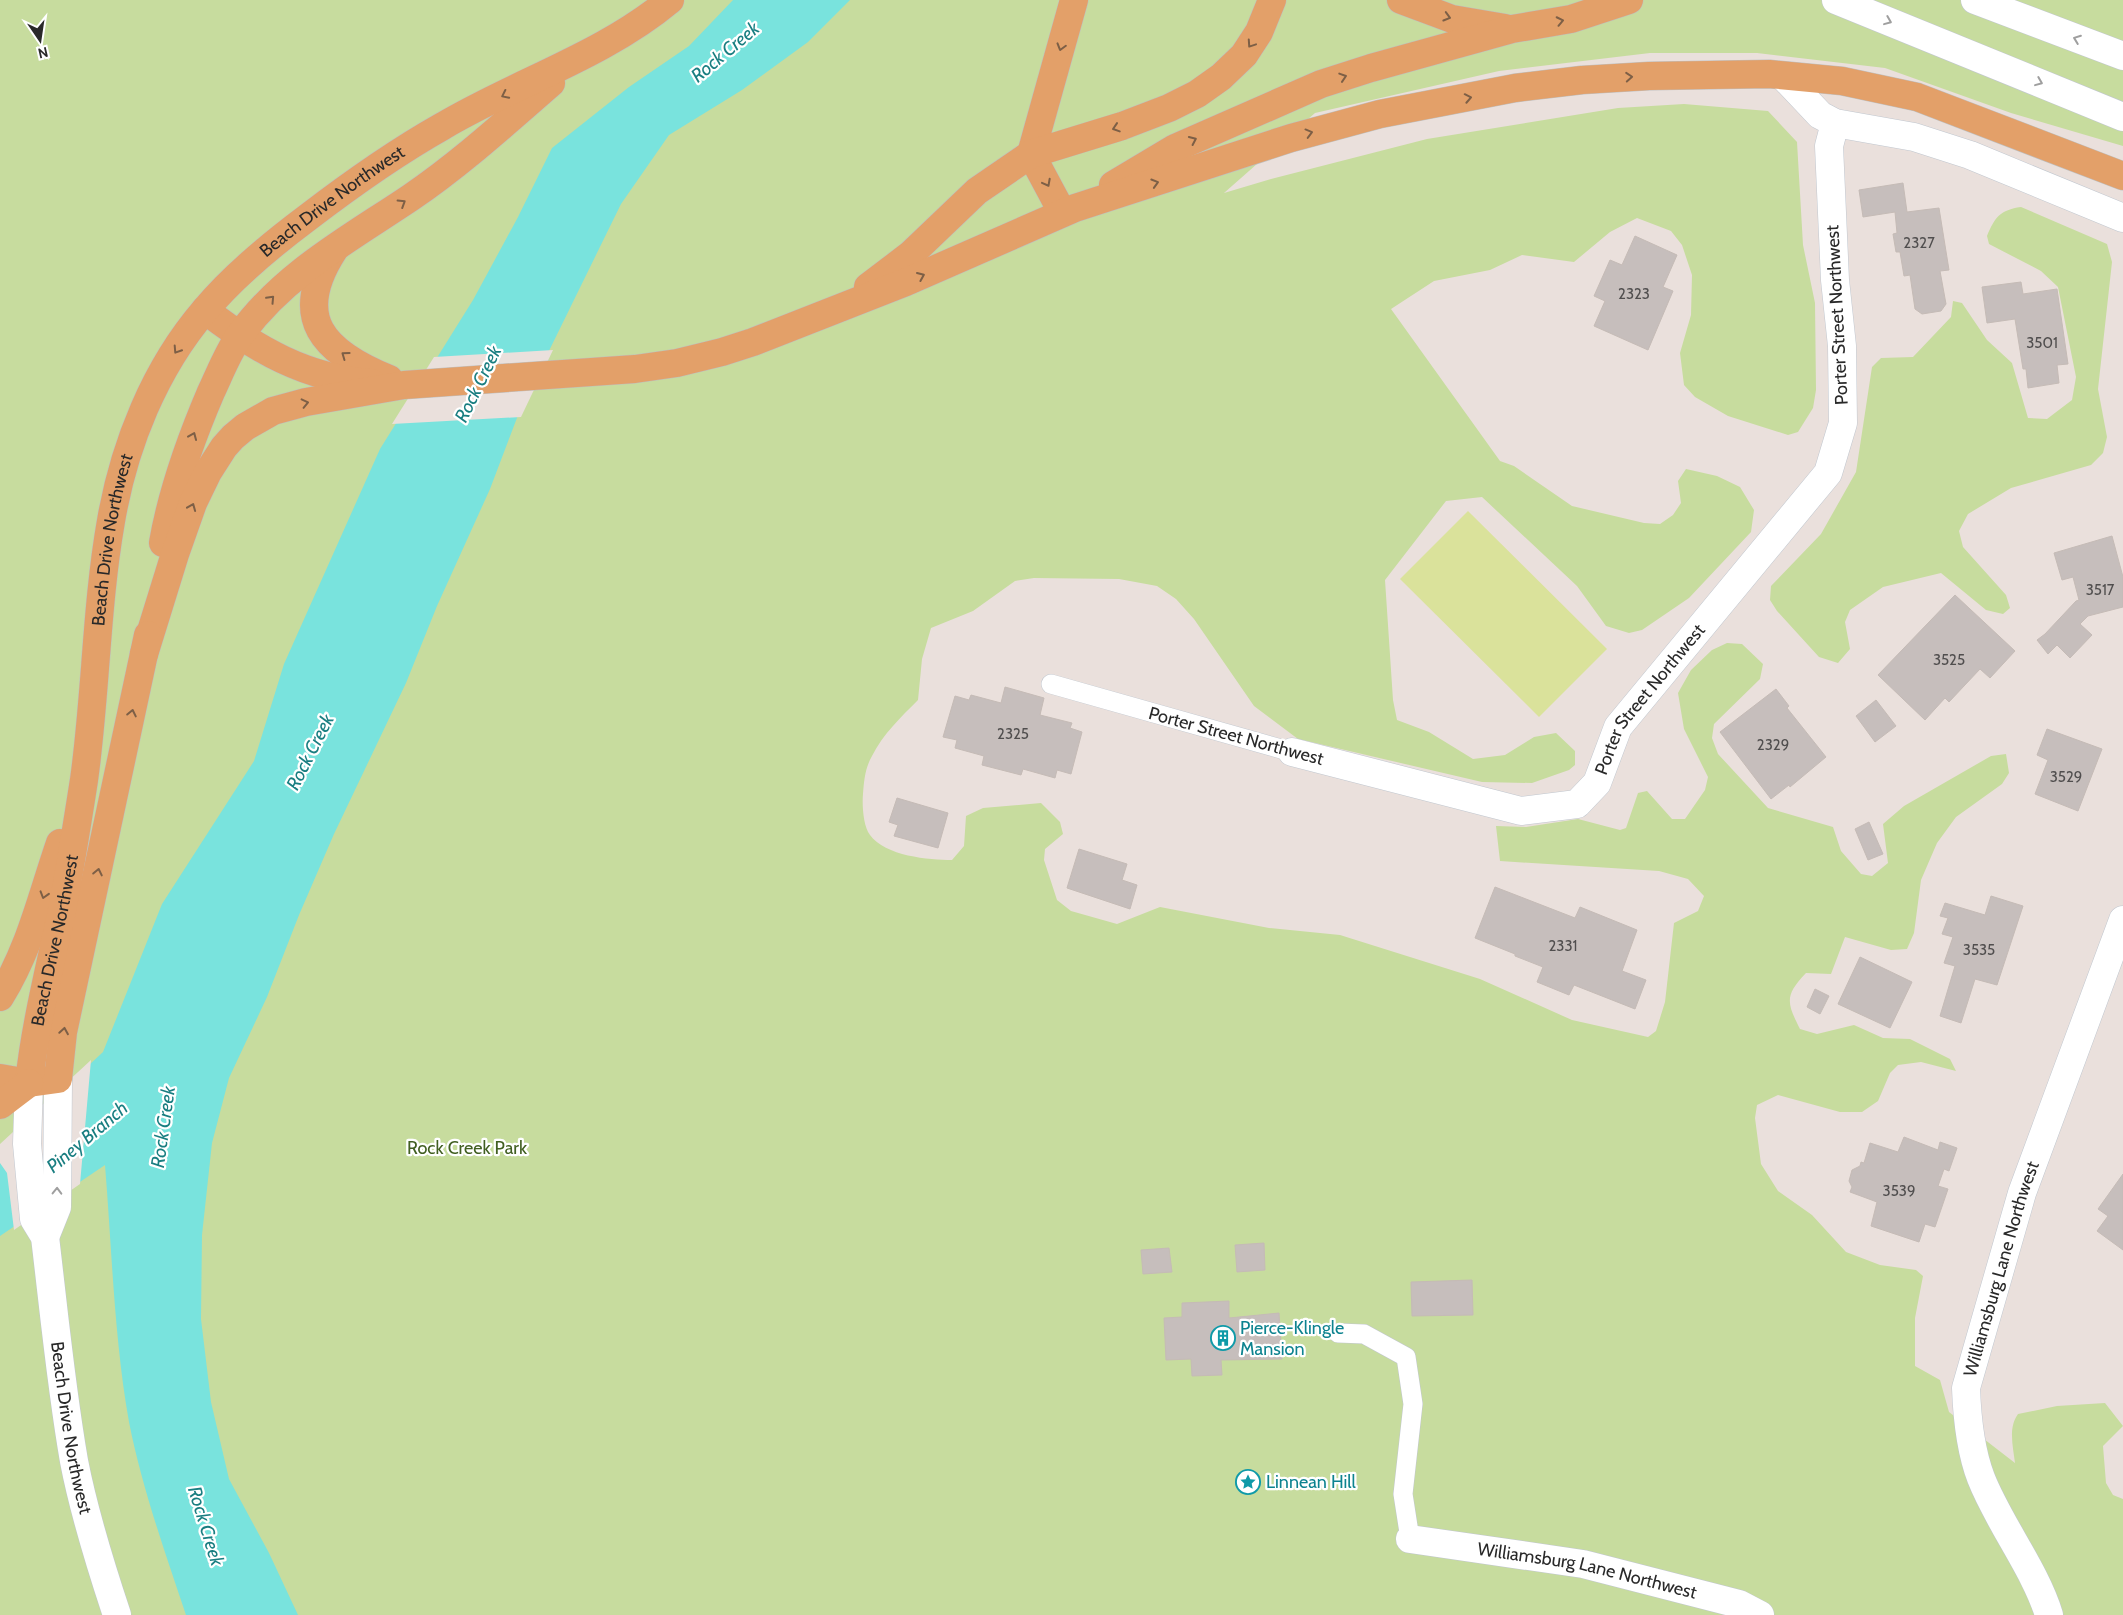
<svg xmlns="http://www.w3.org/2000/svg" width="2123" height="1615" viewBox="0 0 2123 1615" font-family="Cabin,sans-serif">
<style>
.green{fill:#c7dc9e}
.pitch{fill:#dae29b}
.water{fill:#79e3dd}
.pier{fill:#eae0dc}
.building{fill:#c6bebc;stroke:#c5bbb6}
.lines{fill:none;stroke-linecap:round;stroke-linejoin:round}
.lane-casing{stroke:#c1c7cf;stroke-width:20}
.street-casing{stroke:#c1c7cf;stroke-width:29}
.secondary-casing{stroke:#c1c7cf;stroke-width:29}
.primary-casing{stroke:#bfbfbf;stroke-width:29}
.lane{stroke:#fff;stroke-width:19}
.street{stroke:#fff;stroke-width:28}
.secondary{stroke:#fff;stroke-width:28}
.primary{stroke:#e3a069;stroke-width:28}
.oneway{stroke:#7d5f46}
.oneway2{stroke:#9f9f9f}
.labels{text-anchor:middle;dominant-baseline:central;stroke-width:4.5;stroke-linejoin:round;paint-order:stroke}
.number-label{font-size:15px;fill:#504e4e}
.street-label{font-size:18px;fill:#292929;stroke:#fff}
.park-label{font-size:18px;fill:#415f21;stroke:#fff}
.culture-label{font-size:18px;fill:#0d838f;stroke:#fff;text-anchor:start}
.water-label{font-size:19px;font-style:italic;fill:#197e81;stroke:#fff}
</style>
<rect width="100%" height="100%" fill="#eae0dc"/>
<g class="green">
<path d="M0,0H2123V146L2011,113L1885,68L1757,53H1650L1499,71L1315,113L1224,193L1271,179L1427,139L1618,108L1684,104L1768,111L1797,142L1803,245L1815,303L1816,390L1813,408L1798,432L1788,435L1728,416L1695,397L1684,385L1680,353L1691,315L1692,275L1682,245L1671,231L1637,218L1610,232L1574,262L1522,255L1490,270L1434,281L1391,309L1500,461L1514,466L1572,506L1644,523L1660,524L1673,515L1681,503L1678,481L1686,469L1717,476L1740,487L1754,510L1751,532L1689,598L1642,630L1629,633L1606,626L1577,586L1482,497L1446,501L1385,580L1393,700L1397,720L1429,732L1473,759L1505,755L1534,737L1556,733L1575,751V765L1569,770L1532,783L1482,782L1298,739L1254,706L1194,619L1176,599L1157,586L1119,579L1034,578L1015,581L973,611L931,628L922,659L918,700C901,717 883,734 872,756C865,768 864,781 863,794C862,804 863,826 870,835C885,856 929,860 952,860L964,846L966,816L983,808L1041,803L1060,822L1063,834L1045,849L1044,860L1057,900L1071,911L1117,924L1160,907L1269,928L1340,935L1480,979L1572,1020L1648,1037L1656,1031L1665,1002L1674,923L1698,911L1704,896L1688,879L1659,871L1500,861L1496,826L1526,827L1578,819L1620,830L1626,828L1638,793L1647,791L1672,819H1685L1705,790L1708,777L1684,729L1678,693L1691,670L1712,650L1727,643L1742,644L1763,664L1760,679L1714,724L1712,738L1718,754L1768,808L1833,827L1841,851L1861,874L1872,876L1888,863L1883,824L1904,806L1991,756L2006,754L2009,773L2002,784L1956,817L1937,843L1921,880L1914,933L1907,949L1891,950L1845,937L1831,974L1806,973C1784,996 1787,1003 1800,1029L1817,1034L1854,1025L1883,1038L1910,1039L1950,1059L1956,1071L1921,1062L1898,1065L1890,1073L1878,1101L1862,1112H1840L1778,1095L1757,1105L1755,1118L1761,1164L1778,1191L1812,1215L1846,1252L1880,1265L1916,1270L1923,1276L1915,1318V1366L1940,1380L1949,1412L2015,1463C2013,1446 2008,1428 2018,1414L2057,1406L2105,1403L2123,1426L2103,1446L2106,1483L2113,1495L2123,1499V1615H0Z"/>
<path d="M2021,207L2107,244L2112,262L2098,389L2107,437L2103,453L2091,465L2011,488L1968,514L1959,531L1963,547L2006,595L2010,608L2003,614L1986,610L1941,573L1883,587L1850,610L1845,622L1850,649L1838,663L1819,657L1777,611L1770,600L1771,586L1821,534L1856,472L1872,367L1881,358L1913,357L1951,317L1953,301L1962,303L1987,340L2012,363L2028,418L2047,419L2072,400L2076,377L2058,287L2041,271L1989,244L1987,236C1995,217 2000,210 2021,207Z"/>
</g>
<polygon class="pitch" points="1468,511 1607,649 1539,717 1400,579"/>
<path class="water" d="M733,0H850L808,42L742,90L669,135L621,204L520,410L490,489L437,606L406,683L334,834L299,915L267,997L229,1078L212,1143L202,1235L201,1319L211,1402L229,1479L269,1553L298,1615H186C165,1552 142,1488 129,1422C114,1337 112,1251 105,1165L0,1236V1148L103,1052L162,904L254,761L284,664L380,449L473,300L518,217L552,148L629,87L689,46Z"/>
<g class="pier">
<polygon points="553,350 521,417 392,424 434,357"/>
<polygon points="91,1060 80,1184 14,1230 7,1173 0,1163 0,1144"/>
</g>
<g class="building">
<polygon points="1903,183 1907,212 1939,208 1949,270 1940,271 1946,304 1941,311 1922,314 1915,309 1910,275 1904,276 1900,252 1896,252 1893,234 1897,233 1895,212 1863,217 1859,190"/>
<polygon points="1635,236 1677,255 1663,287 1673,291 1648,350 1594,326 1605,301 1594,296 1610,260 1622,265"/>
<polygon points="2021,282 2023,294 2057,289 2068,364 2057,365 2059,383 2028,388 2026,369 2023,369 2015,319 1987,323 1982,287"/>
<polygon points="2112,536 2123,577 2123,607 2088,616 2080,624 2092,635 2070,658 2057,645 2048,654 2037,640 2045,634 2076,601 2079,600 2073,577 2062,580 2054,553"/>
<polygon points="1955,595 2015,651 1990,678 1980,669 1949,702 1945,698 1925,720 1878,675"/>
<polygon points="1005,687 1044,698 1040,715 1072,723 1070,728 1082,732 1071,774 1057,770 1055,778 1023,769 1021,775 982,765 984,756 955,748 957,740 943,737 955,696 969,700 971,695 1001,703"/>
<polygon points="1776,689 1789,706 1787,708 1826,757 1790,787 1789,785 1771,799 1720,732"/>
<polygon points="1876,700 1896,726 1875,742 1856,716"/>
<polygon points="2047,729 2102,749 2078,811 2035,794 2048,760 2037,755"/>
<polygon points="897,798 948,813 938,848 894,836 898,825 889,822"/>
<polygon points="1869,822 1883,854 1868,860 1855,829"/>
<polygon points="1079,849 1127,864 1122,880 1137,885 1130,909 1067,888"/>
<polygon points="1495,887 1575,918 1580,907 1637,930 1622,971 1646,980 1635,1009 1574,985 1569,995 1537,982 1543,967 1515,956 1515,954 1475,938"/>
<polygon points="1991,896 2023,906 1997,985 1975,979 1961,1023 1940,1016 1955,966 1944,963 1953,937 1942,934 1948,918 1940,916 1945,903 1985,915"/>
<polygon points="1860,957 1912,982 1890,1028 1838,1004"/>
<polygon points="1815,989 1829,996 1820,1014 1807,1007"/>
<polygon points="1904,1137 1938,1150 1940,1142 1957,1148 1949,1171 1944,1169 1938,1186 1948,1189 1935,1227 1925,1224 1919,1242 1871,1226 1877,1202 1850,1192 1852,1187 1849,1181 1852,1170 1860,1166 1861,1162 1864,1163 1870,1143 1898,1152"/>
<polygon points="2123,1174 2123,1250 2097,1231 2108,1216 2098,1209"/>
<polygon points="1264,1243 1265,1270 1237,1272 1235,1245"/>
<polygon points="1169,1248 1172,1272 1143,1274 1141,1250"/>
<polygon points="1472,1280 1473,1315 1412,1316 1411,1282"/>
<polygon points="1229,1301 1229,1318 1279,1313 1282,1359 1221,1360 1222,1375 1192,1376 1191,1359 1166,1360 1164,1318 1182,1317 1182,1303"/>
</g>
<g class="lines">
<defs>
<g id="lane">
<polyline points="1051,684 1292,752"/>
<polyline points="1338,1333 1364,1334 1406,1357 1413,1404 1403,1494 1410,1539"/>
</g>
<g id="street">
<polyline points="1783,76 1820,115 1835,123 1914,137 1970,155 2123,218"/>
<path id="s1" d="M1292,752L1521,811L1577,804L1597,783L1618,727L1828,473L1843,423L1842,346L1835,280L1829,146L1835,123"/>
<path id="s2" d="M1410,1539L1583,1564L1739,1604L1760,1615"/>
<path id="s3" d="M2049,1615C2035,1569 1999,1524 1981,1478C1971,1452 1967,1416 1966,1388L2022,1193L2123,920"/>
</g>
<g id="secondary">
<polyline points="1836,0 2123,117"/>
<polyline points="1975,0 2123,56"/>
<path id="s4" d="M29,1083L27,1144L34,1219L45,1237C54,1312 61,1387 74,1461C84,1513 100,1564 117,1615"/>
<polyline points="45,1237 57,1207 58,1079"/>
</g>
<g id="primary">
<polyline points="1401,0 1452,19 1505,28"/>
<polyline points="1113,185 1175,148 1321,84 1371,68 1512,29 1571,19 1629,0"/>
<polyline points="1062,212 1031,154 1074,0"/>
<path d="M334,250C290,318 323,352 389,379"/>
<polyline points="868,287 910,255 977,191 1031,154 1122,126 1169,108 1197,94 1221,77 1244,55 1259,32 1272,0"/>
<path d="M205,310C255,349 307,379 372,383"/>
<path d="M163,543C172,491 190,441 211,392C220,373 228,352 240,335C284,274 349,239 410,198C460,164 505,123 551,83"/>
<polyline points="144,654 175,554 193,503 208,472 224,447 233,437 245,427 273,411 306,402 404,385 635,369 677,363 722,352 753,342 906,282 1075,208 1291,138 1380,114 1515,88 1582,80 1649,76 1769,74 1842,81 1917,97 2123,176"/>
<path d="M0,997C30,949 42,895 60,843"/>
<polyline points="0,1078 29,1083 58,1079 63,1032 148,635"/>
<path id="s5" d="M29,1083C35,1026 49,971 61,915C70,870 77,825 84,780C96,694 96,606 111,521C124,445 155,368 205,310C234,275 271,245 307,218C350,185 395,153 443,126C517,82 603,56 670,0"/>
<polyline points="0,1105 29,1083"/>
</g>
</defs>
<use href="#lane" class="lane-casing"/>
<use href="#street" class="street-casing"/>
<use href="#secondary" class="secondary-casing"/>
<use href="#primary" class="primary-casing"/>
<use href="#lane" class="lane"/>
<use href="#street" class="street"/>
<use href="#secondary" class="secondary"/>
<use href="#primary" class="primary"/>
</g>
<defs><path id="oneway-chevron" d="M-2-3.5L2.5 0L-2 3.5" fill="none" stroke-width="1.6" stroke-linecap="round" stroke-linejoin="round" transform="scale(1.25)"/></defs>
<g class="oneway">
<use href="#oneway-chevron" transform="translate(1447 17) rotate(16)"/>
<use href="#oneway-chevron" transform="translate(1560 21) rotate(-12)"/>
<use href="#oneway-chevron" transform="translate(1251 44) rotate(124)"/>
<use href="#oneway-chevron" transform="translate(1061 47) rotate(106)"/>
<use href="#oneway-chevron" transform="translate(1343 77) rotate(-18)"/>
<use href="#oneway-chevron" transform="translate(1629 77) rotate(-4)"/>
<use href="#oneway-chevron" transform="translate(505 95) rotate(154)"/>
<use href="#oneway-chevron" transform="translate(1468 98) rotate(-11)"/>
<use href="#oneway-chevron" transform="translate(1116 128) rotate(162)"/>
<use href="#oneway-chevron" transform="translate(1309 133) rotate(-15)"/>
<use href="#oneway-chevron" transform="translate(1193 140) rotate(-25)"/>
<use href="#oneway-chevron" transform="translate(1047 183) rotate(62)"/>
<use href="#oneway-chevron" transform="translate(1155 183) rotate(-17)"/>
<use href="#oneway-chevron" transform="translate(402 203) rotate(-32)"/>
<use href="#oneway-chevron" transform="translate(921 276) rotate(-23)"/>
<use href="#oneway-chevron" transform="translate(271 299) rotate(-47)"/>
<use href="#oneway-chevron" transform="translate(177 350) rotate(123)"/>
<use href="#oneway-chevron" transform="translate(345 355) rotate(-144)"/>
<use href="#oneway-chevron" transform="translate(305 403) rotate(-13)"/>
<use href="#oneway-chevron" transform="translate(193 436) rotate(-67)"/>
<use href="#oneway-chevron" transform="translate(192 507) rotate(-68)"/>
<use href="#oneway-chevron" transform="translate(132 713) rotate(-78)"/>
<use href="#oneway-chevron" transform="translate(98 872) rotate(-78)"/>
<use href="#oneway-chevron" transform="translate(44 895) rotate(107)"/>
<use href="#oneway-chevron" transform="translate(64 1031) rotate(-81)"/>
</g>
<g class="oneway2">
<use href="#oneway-chevron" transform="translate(1888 21) rotate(22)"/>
<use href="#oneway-chevron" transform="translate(2077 39) rotate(-159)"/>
<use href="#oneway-chevron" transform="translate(2039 82) rotate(22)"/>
<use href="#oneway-chevron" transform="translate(57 1191) rotate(-89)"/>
</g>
<defs>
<symbol id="building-ring" viewBox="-11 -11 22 22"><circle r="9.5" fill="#fff" stroke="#0f9aa8" stroke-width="1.5"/><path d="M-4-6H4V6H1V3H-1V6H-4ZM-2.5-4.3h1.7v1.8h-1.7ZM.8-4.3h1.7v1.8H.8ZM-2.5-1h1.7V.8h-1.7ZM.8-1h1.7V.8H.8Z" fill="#0f9aa8"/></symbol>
<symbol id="sight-ring" viewBox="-11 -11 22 22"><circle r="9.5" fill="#fff" stroke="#0f9aa8" stroke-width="1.5"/><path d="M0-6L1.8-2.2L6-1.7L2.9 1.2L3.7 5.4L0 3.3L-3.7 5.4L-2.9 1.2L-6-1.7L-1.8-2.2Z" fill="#0f9aa8"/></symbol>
</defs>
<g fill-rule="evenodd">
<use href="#building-ring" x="1209" y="1324" width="28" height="28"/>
<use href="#sight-ring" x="1234" y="1468" width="28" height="28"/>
</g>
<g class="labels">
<g class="number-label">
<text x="1919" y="243">2327</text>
<text x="1634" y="294">2323</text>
<text x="2042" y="343">3501</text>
<text x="2100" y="590">3517</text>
<text x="1949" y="660">3525</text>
<text x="1013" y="734">2325</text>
<text x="1773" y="745">2329</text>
<text x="2066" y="777">3529</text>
<text x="1563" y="946">2331</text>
<text x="1979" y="950">3535</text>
<text x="1899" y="1191">3539</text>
</g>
<g class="street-label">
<text stroke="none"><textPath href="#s5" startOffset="970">Beach Drive Northwest</textPath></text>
<text transform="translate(1837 315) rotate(-93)">Porter Street Northwest</text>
<text stroke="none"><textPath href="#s5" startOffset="550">Beach Drive Northwest</textPath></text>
<text stroke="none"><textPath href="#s1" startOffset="422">Porter Street Northwest</textPath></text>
<text transform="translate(1236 736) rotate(15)">Porter Street Northwest</text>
<text stroke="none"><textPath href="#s5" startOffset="145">Beach Drive Northwest</textPath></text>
<text stroke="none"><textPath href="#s3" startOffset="369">Williamsburg Lane Northwest</textPath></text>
<text stroke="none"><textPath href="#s4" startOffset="350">Beach Drive Northwest</textPath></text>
<text stroke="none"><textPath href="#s2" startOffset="180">Williamsburg Lane Northwest</textPath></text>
</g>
<g class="park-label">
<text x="467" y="1148">Rock Creek Park</text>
</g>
<g class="culture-label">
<text x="1240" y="1328">Pierce-Klingle<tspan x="1240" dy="21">Mansion</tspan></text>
<text x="1266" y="1482">Linnean Hill</text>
</g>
<g class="water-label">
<text transform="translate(725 52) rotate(-40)">Rock Creek</text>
<text transform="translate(478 384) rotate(-64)">Rock Creek</text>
<text transform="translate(310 752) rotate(-63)">Rock Creek</text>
<text transform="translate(163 1127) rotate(-82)">Rock Creek</text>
<text transform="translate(87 1137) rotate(-40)">Piney Branch</text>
<text transform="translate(206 1526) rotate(73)">Rock Creek</text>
</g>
</g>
<g transform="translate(40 40) rotate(167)" stroke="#ffffff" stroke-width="4" paint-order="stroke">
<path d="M0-4L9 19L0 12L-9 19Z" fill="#292929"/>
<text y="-8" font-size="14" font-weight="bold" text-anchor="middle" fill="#292929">N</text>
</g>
</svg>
